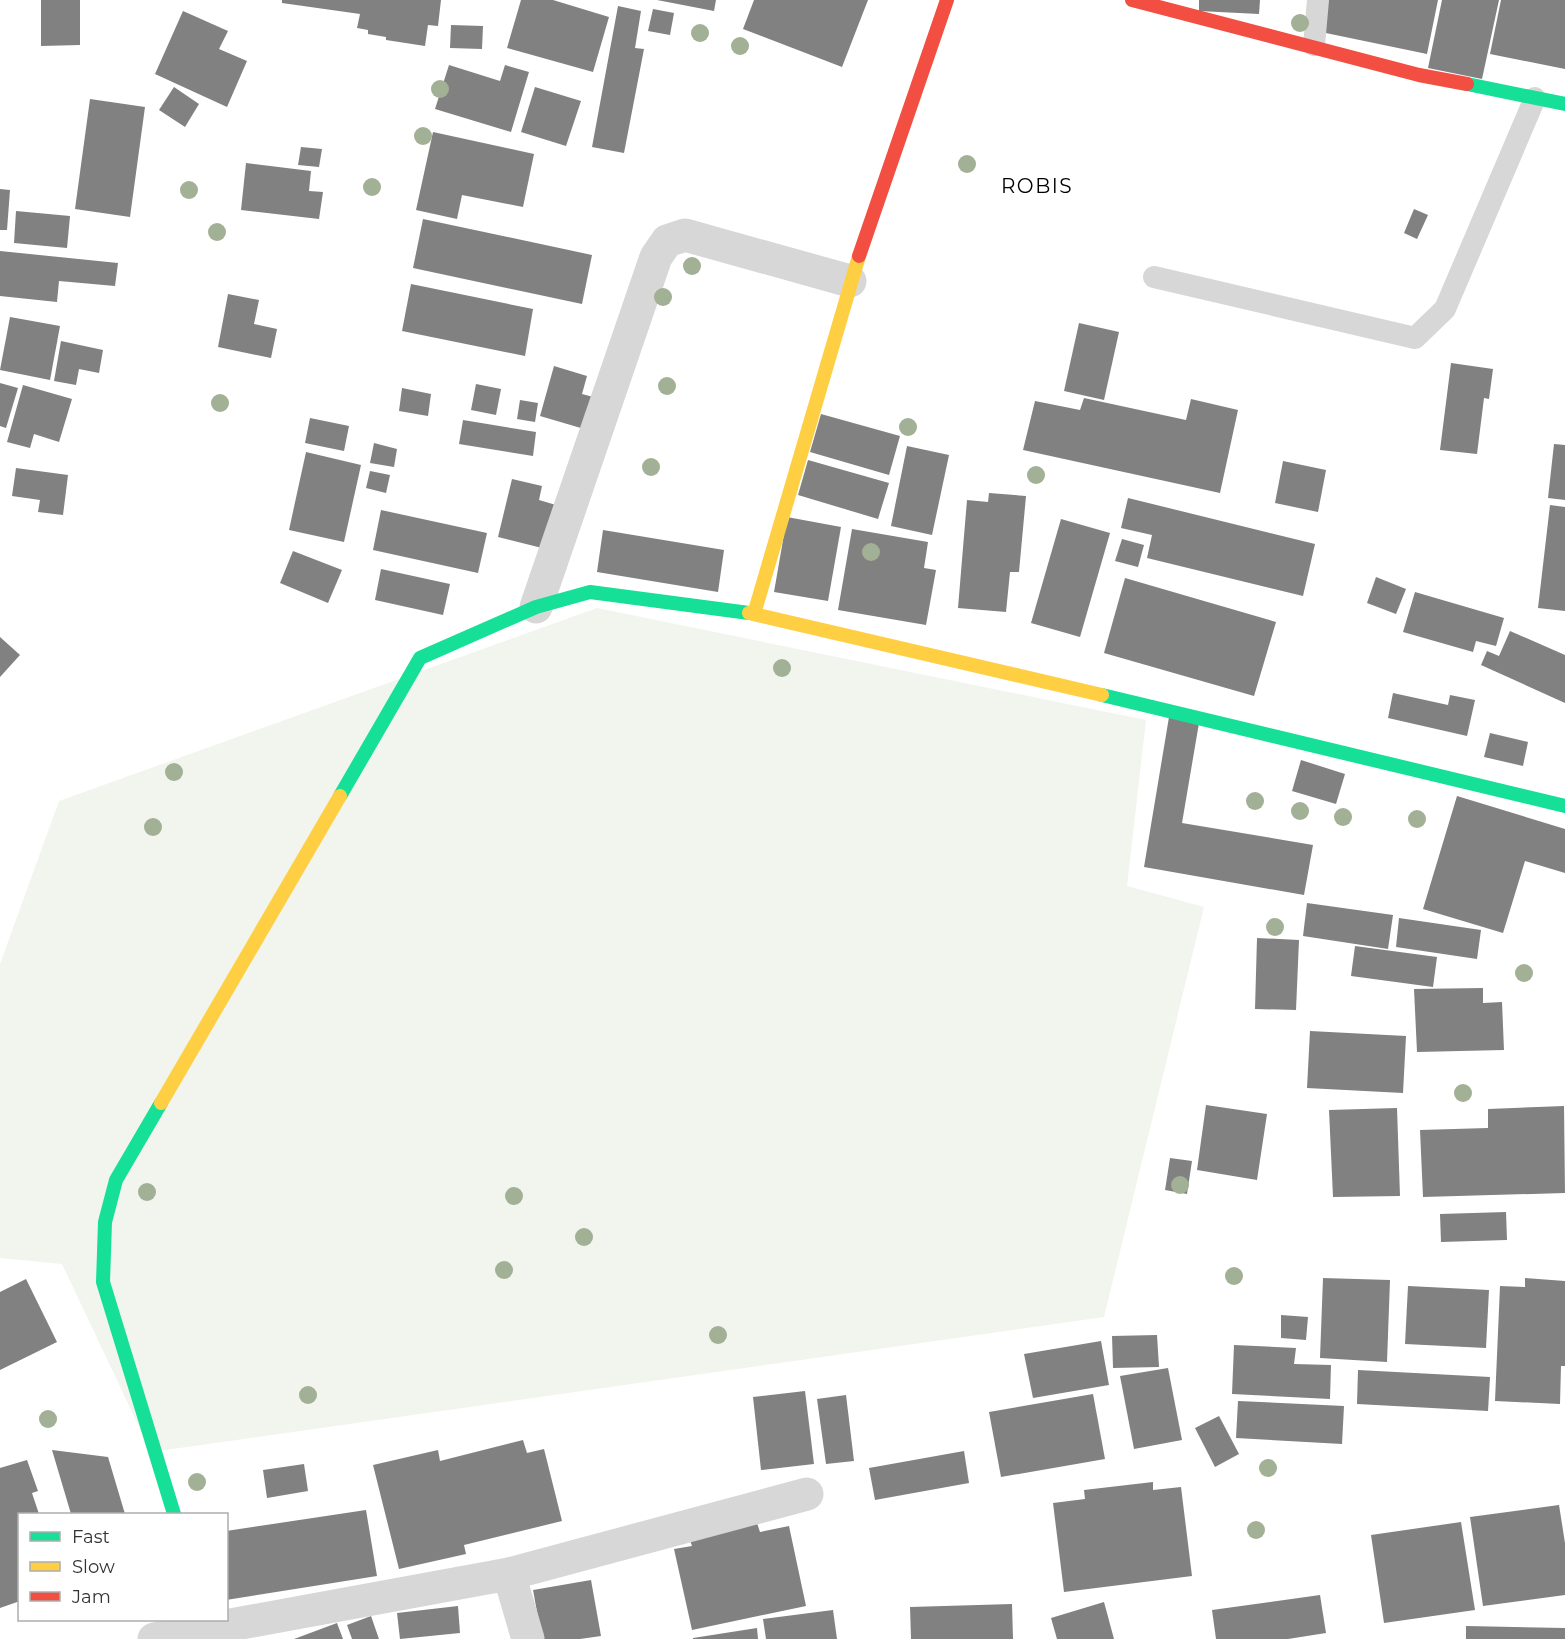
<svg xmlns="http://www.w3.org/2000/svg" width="1565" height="1639" viewBox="0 0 1565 1639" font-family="Montserrat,sans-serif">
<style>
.green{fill:#f1f5ed}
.building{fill:#818181}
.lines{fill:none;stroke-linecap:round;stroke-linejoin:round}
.lane{stroke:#d7d7d7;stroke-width:22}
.street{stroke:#d7d7d7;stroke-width:33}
.fast{stroke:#16e098;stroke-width:14}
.slow{stroke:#ffcf43;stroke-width:14}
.jam{stroke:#f24e42;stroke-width:14}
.tree{fill:#a2b095}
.labels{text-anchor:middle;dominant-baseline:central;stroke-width:6;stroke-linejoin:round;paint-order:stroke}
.neighbourhood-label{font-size:20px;letter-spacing:1.5px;fill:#000;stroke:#fff}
</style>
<rect width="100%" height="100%" fill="#fff"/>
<polygon class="green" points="597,608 1146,720 1127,886 1204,907 1104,1317 151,1452 62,1264 0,1258 0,964 59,801"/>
<g class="building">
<polygon points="41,0 80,0 80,45 41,46"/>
<polygon points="282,0 441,0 438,26 428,25 425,46 386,40 386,37 368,34 368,30 357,28 360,14 282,3"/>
<polygon points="521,0 553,0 609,17 593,72 507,48"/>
<polygon points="657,0 716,0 714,11"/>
<polygon points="754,0 868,0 842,67 743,29"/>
<polygon points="1199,0 1260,0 1259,14 1199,11"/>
<polygon points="1327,0 1438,0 1427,54 1321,32"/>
<polygon points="1442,0 1499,0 1482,79 1428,68"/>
<polygon points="1501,0 1565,0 1565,69 1490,54"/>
<polygon points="618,6 641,11 635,48 644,49 624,153 592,147"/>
<polygon points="653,9 674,13 670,35 648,31"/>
<polygon points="183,11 228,31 219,49 247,61 227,107 155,74"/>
<polygon points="451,25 483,26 482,49 450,48"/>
<polygon points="449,65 500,81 505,65 529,72 511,132 435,109"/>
<polygon points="174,87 199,104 185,127 159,110"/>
<polygon points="535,87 581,101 566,146 521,132"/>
<polygon points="90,99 145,107 130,217 75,209"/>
<polygon points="433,132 534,154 523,207 462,195 457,219 416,210"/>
<polygon points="301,147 322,149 319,167 298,165"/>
<polygon points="246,163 311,171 309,191 323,192 319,219 241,210"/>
<polygon points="0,189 10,190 7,230 0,230"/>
<polygon points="1414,209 1428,215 1417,239 1404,233"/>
<polygon points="16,211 70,216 67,248 14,243"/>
<polygon points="423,219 592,255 582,304 413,268"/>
<polygon points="0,251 118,263 115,286 59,281 57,302 0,296"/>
<polygon points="411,284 533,309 525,356 402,331"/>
<polygon points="228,294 259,300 254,324 277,329 271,358 218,347"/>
<polygon points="10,317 60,326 50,380 0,370"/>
<polygon points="1079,323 1119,332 1104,400 1064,391"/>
<polygon points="61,341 103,350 99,373 79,369 76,385 54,381"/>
<polygon points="1451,363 1493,369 1489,399 1484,398 1477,454 1440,450"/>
<polygon points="554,366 587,376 582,394 601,399 591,431 540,416"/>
<polygon points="0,383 18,388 6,428 0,426"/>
<polygon points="476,384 501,389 496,415 471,410"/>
<polygon points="23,385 72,399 59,442 34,434 30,448 7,442"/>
<polygon points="402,388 431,394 428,416 399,411"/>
<polygon points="1084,398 1186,420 1191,399 1238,410 1220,493 1023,450 1035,401 1080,410"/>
<polygon points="520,400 538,403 535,422 517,419"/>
<polygon points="821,414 900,436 889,475 810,452"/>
<polygon points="310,418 349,426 344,451 305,443"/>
<polygon points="463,420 536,432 533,456 459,444"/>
<polygon points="374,443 397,449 394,467 370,463"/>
<polygon points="1554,444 1565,445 1565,500 1548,498"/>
<polygon points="907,446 949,455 932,535 891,526"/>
<polygon points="306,452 361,465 344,542 289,530"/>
<polygon points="808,460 889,483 878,519 798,495"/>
<polygon points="1283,461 1326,470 1318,512 1275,503"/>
<polygon points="16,468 68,475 63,515 38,512 40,500 12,496"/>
<polygon points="370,471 390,475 386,493 366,488"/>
<polygon points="512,479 542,486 539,500 556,505 546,549 498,537"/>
<polygon points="989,493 1026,496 1019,572 1010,572 1006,612 958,608 967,500 988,502"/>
<polygon points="1128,498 1315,544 1303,596 1147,558 1152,535 1121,528"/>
<polygon points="1550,505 1565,507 1565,611 1538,608"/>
<polygon points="381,510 487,533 478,573 373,550"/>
<polygon points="787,517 841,527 828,601 774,592"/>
<polygon points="1061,519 1110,533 1080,637 1031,623"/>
<polygon points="852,529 928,542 924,568 936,570 926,625 838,610"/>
<polygon points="603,530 724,550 718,592 597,572"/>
<polygon points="1122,539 1144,545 1138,567 1115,561"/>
<polygon points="293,551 342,570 328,603 280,583"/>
<polygon points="381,569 450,584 443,615 375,600"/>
<polygon points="1376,577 1406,589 1396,614 1367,603"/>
<polygon points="1125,578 1276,622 1254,696 1104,653"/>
<polygon points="1415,592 1504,618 1496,646 1476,641 1473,652 1403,632"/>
<polygon points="1510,631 1565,655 1565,703 1481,665 1487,651 1499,656"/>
<polygon points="0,637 20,655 0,677"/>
<polygon points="1393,693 1448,705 1450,695 1475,700 1467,736 1388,718"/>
<polygon points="1169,717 1199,723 1182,823 1313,845 1304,895 1144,867"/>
<polygon points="1490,733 1528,742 1523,766 1484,757"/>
<polygon points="1301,760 1345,774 1336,804 1292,791"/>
<polygon points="1457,796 1565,829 1565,873 1525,861 1503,933 1423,909"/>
<polygon points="1307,903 1393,915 1388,949 1303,936"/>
<polygon points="1399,918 1481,930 1477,959 1396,947"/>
<polygon points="1257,938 1299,940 1296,1010 1255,1009"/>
<polygon points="1355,946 1437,957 1433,987 1351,976"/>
<polygon points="1483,988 1483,1003 1502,1002 1504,1050 1417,1052 1414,989"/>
<polygon points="1310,1031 1406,1036 1403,1093 1307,1088"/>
<polygon points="1206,1105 1267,1114 1257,1180 1197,1170"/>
<polygon points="1564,1106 1565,1193 1423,1197 1420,1130 1488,1128 1488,1109"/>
<polygon points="1397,1108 1400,1196 1333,1197 1329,1110"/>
<polygon points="1170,1158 1192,1161 1187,1194 1165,1190"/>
<polygon points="1506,1212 1507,1240 1441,1242 1440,1214"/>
<polygon points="1323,1278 1390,1280 1387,1362 1320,1358"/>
<polygon points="1525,1278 1565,1281 1565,1366 1561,1366 1560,1404 1495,1401 1500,1286 1525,1287"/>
<polygon points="26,1279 57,1342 0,1370 0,1292"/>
<polygon points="1408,1286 1489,1290 1486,1348 1405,1344"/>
<polygon points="1281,1315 1308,1317 1306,1340 1281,1338"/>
<polygon points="1157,1335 1159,1367 1113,1368 1112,1336"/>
<polygon points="1101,1341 1109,1385 1033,1398 1024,1354"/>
<polygon points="1234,1345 1296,1348 1294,1364 1331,1365 1330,1399 1232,1394"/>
<polygon points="1168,1368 1182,1440 1134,1449 1120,1376"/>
<polygon points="1358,1370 1490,1377 1488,1411 1357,1404"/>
<polygon points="805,1391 814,1464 761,1470 753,1397"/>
<polygon points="1093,1394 1105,1459 1001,1477 989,1412"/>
<polygon points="846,1395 854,1461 826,1464 817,1399"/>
<polygon points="1238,1401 1344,1406 1342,1444 1236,1438"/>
<polygon points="1219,1416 1239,1454 1215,1467 1195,1428"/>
<polygon points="523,1440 527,1453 544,1449 562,1521 464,1545 466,1554 399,1569 373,1465 438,1450 440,1461"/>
<polygon points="52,1450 108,1457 125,1514 71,1514"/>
<polygon points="964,1451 969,1483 875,1500 869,1468"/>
<polygon points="27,1460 38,1491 32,1493 39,1514 20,1514 20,1601 0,1608 0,1468"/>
<polygon points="304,1464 308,1491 267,1498 263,1470"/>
<polygon points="1153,1482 1153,1490 1181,1487 1192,1576 1064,1592 1053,1503 1085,1499 1084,1490"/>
<polygon points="1559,1505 1565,1543 1565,1595 1483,1606 1470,1517"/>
<polygon points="366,1510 377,1576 226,1600 226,1531"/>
<polygon points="1461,1522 1475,1610 1384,1623 1371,1535"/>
<polygon points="757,1523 760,1532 789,1526 806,1606 692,1630 674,1549 692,1546 689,1537"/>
<polygon points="591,1580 601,1636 580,1639 542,1639 533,1590"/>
<polygon points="1320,1595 1326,1633 1288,1639 1216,1639 1212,1610"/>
<polygon points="1104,1602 1114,1639 1057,1639 1051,1618"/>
<polygon points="1012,1604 1013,1639 911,1639 910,1607"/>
<polygon points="458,1606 460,1633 400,1639 397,1613"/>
<polygon points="833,1610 837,1639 766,1639 763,1619"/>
<polygon points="371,1616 379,1639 352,1639 347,1625"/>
<polygon points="337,1623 343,1639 294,1639"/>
<polygon points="1466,1626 1565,1628 1565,1639 1466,1639"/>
<polygon points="757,1628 758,1639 693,1639 693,1638"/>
</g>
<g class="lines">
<g class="lane">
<polyline points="1314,45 1318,0"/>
<polyline points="1154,277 1415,338 1445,309 1535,98"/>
</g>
<g class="street">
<polyline points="536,607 656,257 667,241 685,235 850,281"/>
<polyline points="509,1574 807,1494"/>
<polyline points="154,1639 509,1574 528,1639"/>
</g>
<g class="fast">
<polyline points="1467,84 1565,104"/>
<polyline points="1102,695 1565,806"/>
<polyline points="340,796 420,658 536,607 590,592 749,613"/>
<polyline points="161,1103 116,1180 105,1222 103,1282 174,1514"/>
</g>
<g class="slow">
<polyline points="749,613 1102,695"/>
<polyline points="754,614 859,256"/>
<polyline points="161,1103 340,796"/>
</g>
<g class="jam">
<polyline points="1132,0 1419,75 1467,84"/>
<polyline points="859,256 947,0"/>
</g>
</g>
<g class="tree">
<circle cx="1300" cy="23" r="9"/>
<circle cx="700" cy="33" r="9"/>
<circle cx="740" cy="46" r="9"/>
<circle cx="440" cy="89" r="9"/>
<circle cx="423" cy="136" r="9"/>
<circle cx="967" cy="164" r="9"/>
<circle cx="372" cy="187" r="9"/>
<circle cx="189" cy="190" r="9"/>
<circle cx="217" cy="232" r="9"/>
<circle cx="692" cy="266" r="9"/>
<circle cx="663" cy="297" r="9"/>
<circle cx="667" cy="386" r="9"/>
<circle cx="220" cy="403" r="9"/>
<circle cx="908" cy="427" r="9"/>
<circle cx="651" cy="467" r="9"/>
<circle cx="1036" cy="475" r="9"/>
<circle cx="871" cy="552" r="9"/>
<circle cx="782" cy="668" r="9"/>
<circle cx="174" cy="772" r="9"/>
<circle cx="1255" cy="801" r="9"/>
<circle cx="1300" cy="811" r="9"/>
<circle cx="1343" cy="817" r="9"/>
<circle cx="1417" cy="819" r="9"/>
<circle cx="153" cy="827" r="9"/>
<circle cx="1275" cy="927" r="9"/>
<circle cx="1524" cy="973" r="9"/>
<circle cx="1463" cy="1093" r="9"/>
<circle cx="1180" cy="1185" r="9"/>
<circle cx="147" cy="1192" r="9"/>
<circle cx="514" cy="1196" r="9"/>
<circle cx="584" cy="1237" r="9"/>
<circle cx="504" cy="1270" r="9"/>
<circle cx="1234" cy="1276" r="9"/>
<circle cx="718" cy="1335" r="9"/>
<circle cx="308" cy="1395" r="9"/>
<circle cx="48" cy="1419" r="9"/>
<circle cx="1268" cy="1468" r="9"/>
<circle cx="197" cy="1482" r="9"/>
<circle cx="1256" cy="1530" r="9"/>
</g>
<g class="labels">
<g class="neighbourhood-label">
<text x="1037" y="186">ROBIS</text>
</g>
</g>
<rect x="18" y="1513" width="210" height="108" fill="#ffffff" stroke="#adadad" stroke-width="1.5"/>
<rect x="30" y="1532" width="30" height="9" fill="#16e098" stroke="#adadad" stroke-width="1.5"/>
<text x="72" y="1543" font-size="18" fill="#333333">Fast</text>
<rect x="30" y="1562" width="30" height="9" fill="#ffcf43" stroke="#adadad" stroke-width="1.5"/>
<text x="72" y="1573" font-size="18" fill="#333333">Slow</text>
<rect x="30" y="1592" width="30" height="9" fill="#f24e42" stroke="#adadad" stroke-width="1.5"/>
<text x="72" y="1603" font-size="18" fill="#333333">Jam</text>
</svg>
